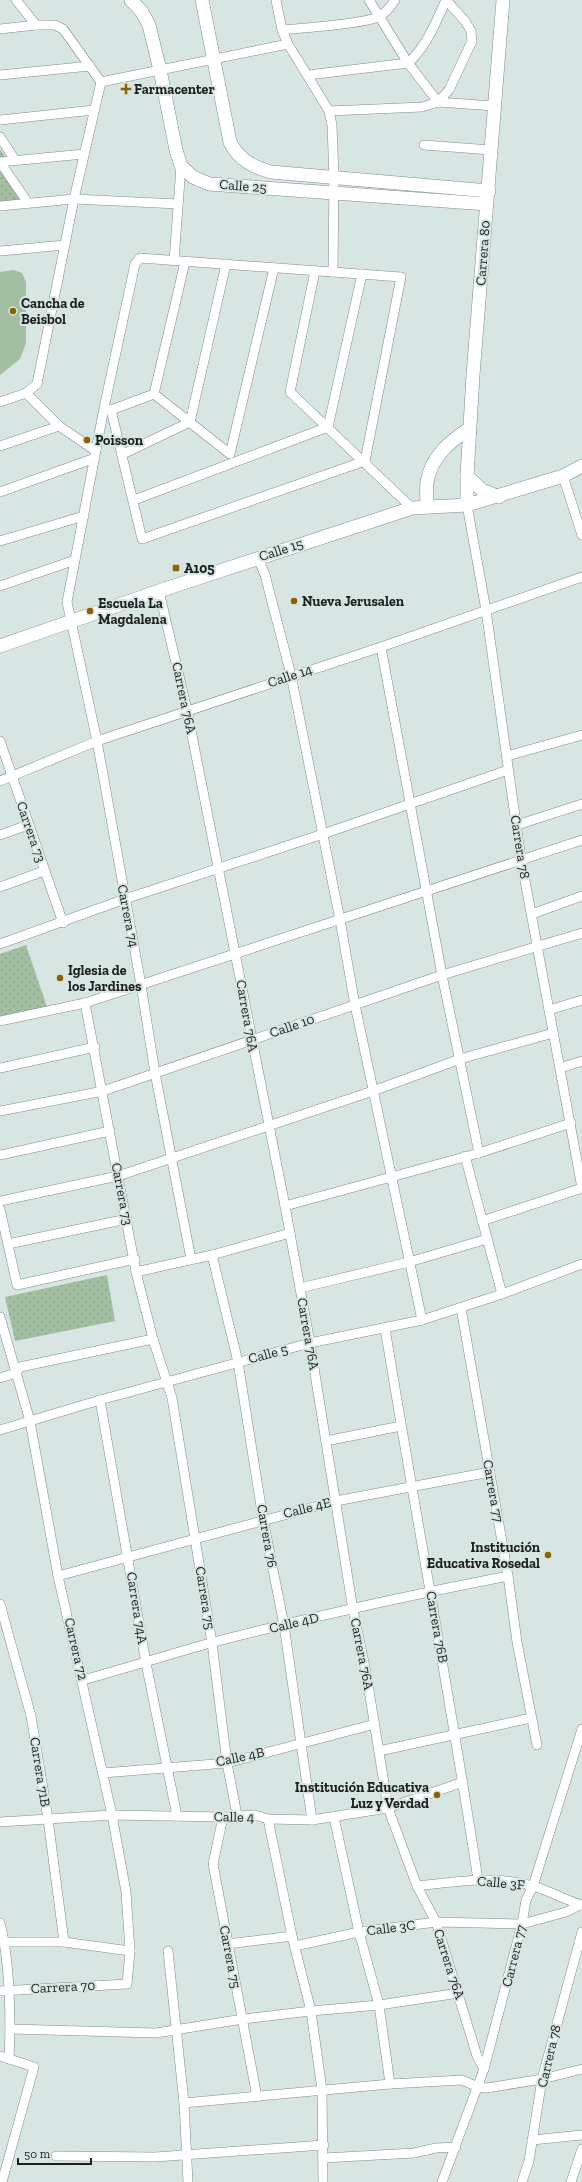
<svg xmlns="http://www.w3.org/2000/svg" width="582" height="2182" viewBox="0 0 582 2182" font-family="'Zilla Slab',serif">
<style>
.park{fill:url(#park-dots)}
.pitch{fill:#a3bfa1}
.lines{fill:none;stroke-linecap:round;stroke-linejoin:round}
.street-casing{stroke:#808d8a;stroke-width:10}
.secondary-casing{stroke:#808d8a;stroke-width:14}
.street{stroke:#fff;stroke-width:9}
.secondary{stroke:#fff;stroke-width:13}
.poi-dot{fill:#8a6403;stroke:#d7e5e3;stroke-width:1.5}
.labels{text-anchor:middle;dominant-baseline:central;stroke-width:4;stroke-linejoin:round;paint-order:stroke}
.poi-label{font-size:14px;font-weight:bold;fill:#1b201f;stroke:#d7e5e3;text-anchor:start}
.street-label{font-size:14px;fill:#1b201f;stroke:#d7e5e3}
</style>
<defs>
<pattern id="park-dots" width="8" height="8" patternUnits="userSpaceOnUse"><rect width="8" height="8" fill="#a3bfa1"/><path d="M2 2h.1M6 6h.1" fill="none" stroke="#8ca48a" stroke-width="1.8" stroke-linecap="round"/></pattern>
</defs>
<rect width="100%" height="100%" fill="#d7e5e3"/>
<g class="park">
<polygon points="0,149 7,160 3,163 28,200 0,202"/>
<polygon points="26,945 47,1007 0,1017 0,954"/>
<polygon points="107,1275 115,1321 15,1341 5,1297"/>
</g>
<polygon class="pitch" points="14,270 22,273 26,282 26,343 20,359 0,375 0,272"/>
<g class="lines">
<defs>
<g id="street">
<polyline points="16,0 36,25 55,25 63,29 101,82"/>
<polyline points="276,0 282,30 288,44 329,111 332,125 334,179 333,272"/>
<polyline points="369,0 408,63 438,102"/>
<polyline points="0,29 36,25"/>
<path d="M282,30C301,28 367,24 380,16C387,12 391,6 395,0"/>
<polyline points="0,75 90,66"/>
<path d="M308,75L408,63C427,46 436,22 446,0"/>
<polyline points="101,82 288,44"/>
<polyline points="438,102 449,90 472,41 471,31 465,21 446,0"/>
<polyline points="329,111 422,107 438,102 494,106"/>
<polyline points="0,120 94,110"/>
<polyline points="0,137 15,160"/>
<polyline points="424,145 491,150"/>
<polyline points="28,203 0,162 84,154"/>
<polyline points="0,206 74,199 178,204"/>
<polyline points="0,251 65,245"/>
<polyline points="174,261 181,166"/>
<polyline points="315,271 290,392 412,508"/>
<polyline points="26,393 59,426 96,451"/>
<polyline points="154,394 230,454 274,268"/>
<polyline points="154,394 185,262"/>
<polyline points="0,402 26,393 37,384 74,199 101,82"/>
<polyline points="107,409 111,410 154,394"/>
<polyline points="111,410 142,539 365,461"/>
<polyline points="0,446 59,426"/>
<polyline points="123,454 190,422 226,264"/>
<polyline points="563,476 582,535"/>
<polyline points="0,492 95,458"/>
<polyline points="134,500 328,427 362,274"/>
<polyline points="467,505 486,610 521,859 582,1188 482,1221"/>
<polyline points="0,541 84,516"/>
<polyline points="258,558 265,575 291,675 340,920 355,1005 422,1320"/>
<polyline points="0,586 75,560"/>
<polyline points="159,591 187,710 285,1206 310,1343 353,1610 366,1672 388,1808 417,1886 436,1922 477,2056 484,2069"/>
<polyline points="381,647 442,975 479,1153"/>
<polyline points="0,741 63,923"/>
<polyline points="507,756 582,735"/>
<polyline points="0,781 97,741 381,647 582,577"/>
<polyline points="517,825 582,804"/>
<polyline points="0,835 28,825"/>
<polyline points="0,887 44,871"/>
<polyline points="532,914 582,896"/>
<polyline points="0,944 125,899 323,834 508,770"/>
<polyline points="85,1003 136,1272 153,1339 172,1398 212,1643 227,1763 237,1815"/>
<polyline points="549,1010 582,1000"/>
<polyline points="0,1021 85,1003 582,840"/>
<polyline points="0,1068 95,1047"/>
<polyline points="560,1068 582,1061"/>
<polyline points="0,1111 103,1091 442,975 582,933"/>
<polyline points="0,1155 110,1131"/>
<polyline points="465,1156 502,1294"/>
<polyline points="0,1201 118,1176 373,1091 460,1059 553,1033"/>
<polyline points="285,1206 479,1153 571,1123"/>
<polyline points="0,1209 17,1285 135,1259"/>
<polyline points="8,1244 127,1219"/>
<polyline points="212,1255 238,1362 263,1519 284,1625 312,1820"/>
<polyline points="191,1259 155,1073 141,985 97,741 67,602 104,408 135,264 140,258 401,277 365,461"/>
<polyline points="136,1272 212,1255 290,1233"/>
<polyline points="300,1288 409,1262 487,1239"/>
<polyline points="461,1308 508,1576 517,1642 537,1745"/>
<polyline points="0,1317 30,1421 58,1576 112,1815 126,1892 130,1951 127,1984 0,1991"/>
<path d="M385,1328C415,1512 450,1695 478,1880"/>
<polyline points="0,1378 16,1373 20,1367 153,1339"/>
<polyline points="100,1400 146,1663 177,1816"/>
<polyline points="0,1430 100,1400 310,1343 422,1320 502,1294 582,1264"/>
<polyline points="326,1441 401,1426"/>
<polyline points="58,1576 336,1501 490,1472"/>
<polyline points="0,1604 31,1716 48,1819 64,1942"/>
<path d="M83,1680C127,1668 170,1654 214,1642C311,1617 410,1595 508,1576"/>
<polyline points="379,1751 531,1718"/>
<polyline points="103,1773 227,1763 375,1724"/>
<polyline points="223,1817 213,1864 257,2097"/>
<polyline points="334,1817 359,1932 379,2005 390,2084"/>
<polyline points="268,1819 292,1936 311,2011 322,2090 323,2182"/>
<polyline points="0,1822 112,1815 223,1817 255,1815 268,1819 312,1820 388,1808 463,1782"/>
<path d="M417,1886C456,1882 495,1875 533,1886C550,1891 565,1900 582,1905"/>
<path d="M0,1923C10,1961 11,2020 9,2059"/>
<polyline points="0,1942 64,1942 130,1951"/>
<polyline points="227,1944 292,1936"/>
<polyline points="295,1946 359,1932 436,1922 522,1924 566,1912 580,1905"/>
<polyline points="168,1951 184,2103 188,2182"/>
<polyline points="10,2029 156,2033 243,2019 311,2011 379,2005 459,1993"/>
<polyline points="0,2056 34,2067 2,2182"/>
<polyline points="184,2103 390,2084 462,2080 478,2087 487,2088 542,2079 582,2069"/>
<polyline points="532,2140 582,2135"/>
<polyline points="56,2156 155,2157 324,2145"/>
<polyline points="324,2158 414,2153 436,2148 456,2147"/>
<polyline points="442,2182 484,2069 522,1924 526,1900 533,1886 582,1729"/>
<polyline points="522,2182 529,2161 542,2079 582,1932"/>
<polyline points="571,2182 582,2149"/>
</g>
<g id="secondary">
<polyline points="131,0 142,12 149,25 160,70 176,150 181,166 193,177 209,184 487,204"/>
<path d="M202,0L230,142C239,160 253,167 271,172L489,191"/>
<polyline points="467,476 482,490 499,497"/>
<polyline points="467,505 467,476 473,375 503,0"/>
<path d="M427,507C427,499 426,490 427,482C431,457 450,441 469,429"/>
<polyline points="0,646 159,591 412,508 467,505 563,476 582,466"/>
</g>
</defs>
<use href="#street" class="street-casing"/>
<use href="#secondary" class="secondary-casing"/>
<use href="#street" class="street"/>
<use href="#secondary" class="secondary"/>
</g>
<g class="poi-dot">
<path d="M124 83h4v4h4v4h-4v4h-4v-4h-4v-4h4z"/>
<circle cx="13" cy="311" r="4"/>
<circle cx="87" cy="440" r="4"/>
<rect x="172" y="564" width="8" height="8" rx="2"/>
<circle cx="294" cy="601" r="4"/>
<circle cx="90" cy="611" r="4"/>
<circle cx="60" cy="978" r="4"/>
<circle cx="548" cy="1555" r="4"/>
<circle cx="437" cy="1795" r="4"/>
</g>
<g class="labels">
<g class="poi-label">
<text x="134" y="89">Farmacenter</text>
<text x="21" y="303">Cancha de<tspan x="21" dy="16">Beisbol</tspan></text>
<text x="95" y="440">Poisson</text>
<text x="184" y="568">A105</text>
<text x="302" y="601">Nueva Jerusalen</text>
<text x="98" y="603">Escuela La<tspan x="98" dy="16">Magdalena</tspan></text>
<text x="68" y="970">Iglesia de<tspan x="68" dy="16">los Jardines</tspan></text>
<text x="540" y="1547" text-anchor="end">Institución<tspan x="540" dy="16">Educativa Rosedal</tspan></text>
<text x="429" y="1787" text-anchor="end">Institución Educativa<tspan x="429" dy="16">Luz y Verdad</tspan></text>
</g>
<g class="street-label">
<text transform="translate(243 186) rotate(4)">Calle 25</text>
<text transform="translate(483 253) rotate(-86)">Carrera 80</text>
<text transform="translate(281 550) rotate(-18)">Calle 15</text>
<text transform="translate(290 676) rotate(-18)">Calle 14</text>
<text transform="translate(184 698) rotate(78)">Carrera 76A</text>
<text transform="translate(31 832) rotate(71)">Carrera 73</text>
<text transform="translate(520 847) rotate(81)">Carrera 78</text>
<text transform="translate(128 916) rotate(79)">Carrera 74</text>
<text transform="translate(247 1016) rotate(80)">Carrera 76A</text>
<text transform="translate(292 1026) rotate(-19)">Calle 10</text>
<text transform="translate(122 1194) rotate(79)">Carrera 73</text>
<text transform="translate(308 1334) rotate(80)">Carrera 76A</text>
<text transform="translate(268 1354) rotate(-15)">Calle 5</text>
<text transform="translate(493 1491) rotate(80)">Carrera 77</text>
<text transform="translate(307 1508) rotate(-14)">Calle 4E</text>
<text transform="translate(267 1536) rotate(80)">Carrera 76</text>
<text transform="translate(205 1598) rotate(81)">Carrera 75</text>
<text transform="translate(137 1608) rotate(81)">Carrera 74A</text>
<text transform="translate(294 1623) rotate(-13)">Calle 4D</text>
<text transform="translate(437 1627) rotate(80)">Carrera 76B</text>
<text transform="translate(76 1649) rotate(77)">Carrera 72</text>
<text transform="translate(362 1654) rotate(79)">Carrera 76A</text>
<text transform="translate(240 1757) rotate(-12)">Calle 4B</text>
<text transform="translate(40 1772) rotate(81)">Carrera 71B</text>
<text transform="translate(234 1817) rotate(1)">Calle 4</text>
<text transform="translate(501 1883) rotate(5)">Calle 3F</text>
<text transform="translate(391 1928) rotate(-7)">Calle 3C</text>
<text transform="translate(514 1956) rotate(-76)">Carrera 77</text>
<text transform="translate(230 1957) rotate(79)">Carrera 75</text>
<text transform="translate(449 1964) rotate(72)">Carrera 76A</text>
<text transform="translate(63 1987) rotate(-3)">Carrera 70</text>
<text transform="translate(549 2056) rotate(-77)">Carrera 78</text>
</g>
</g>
<path d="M18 2158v6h73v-6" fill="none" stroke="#1b201f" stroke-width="2"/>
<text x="24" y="2158" font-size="12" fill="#1b201f" stroke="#d7e5e3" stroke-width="3" paint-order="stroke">50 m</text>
</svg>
